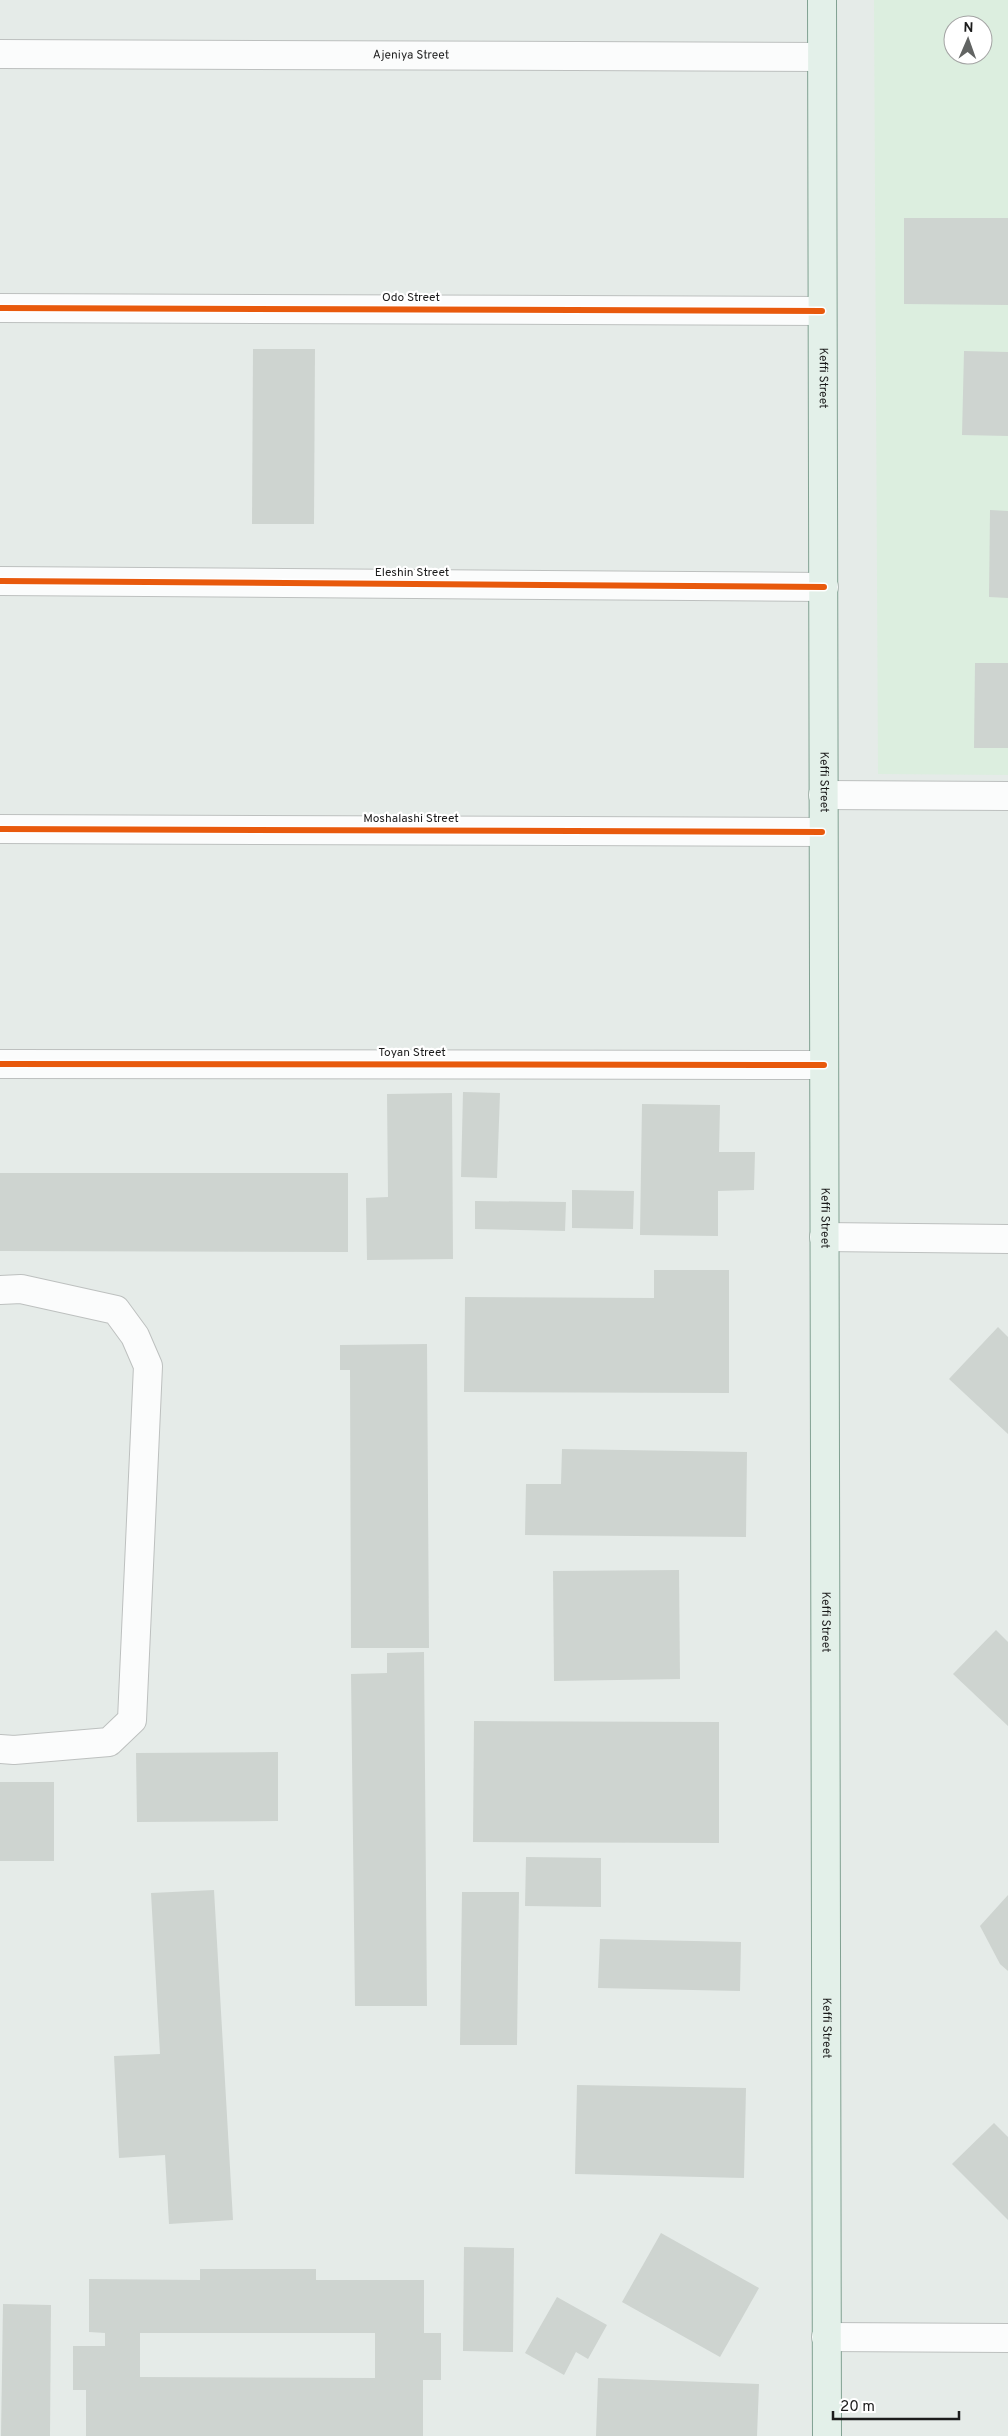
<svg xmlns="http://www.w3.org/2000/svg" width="1008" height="2436" viewBox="0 0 1008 2436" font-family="Overpass,sans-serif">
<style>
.military{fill:#dceedf;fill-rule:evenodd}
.building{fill:#ced4d0;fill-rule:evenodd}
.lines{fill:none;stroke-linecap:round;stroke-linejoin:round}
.minor-casing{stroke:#bdc0bf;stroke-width:30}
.major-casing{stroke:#81a192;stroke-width:30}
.minor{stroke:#fbfcfc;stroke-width:28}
.major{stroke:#e3f0e9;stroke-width:28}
.cycleway-casing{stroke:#fff;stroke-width:9}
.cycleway{stroke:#e8590c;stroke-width:6}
.labels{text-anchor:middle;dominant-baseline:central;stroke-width:4.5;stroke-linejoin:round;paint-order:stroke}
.street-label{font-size:12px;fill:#1c1c1c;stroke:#fff}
</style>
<rect width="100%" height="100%" fill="#e5ebe8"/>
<path class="military" d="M874,0H1008V775L878,774ZM953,25H983V55H953Z"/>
<g class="building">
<polygon points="904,218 1008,218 1008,305 904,304"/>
<polygon points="253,349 315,349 314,524 252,524"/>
<polygon points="964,351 1008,352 1008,436 962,435"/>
<polygon points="990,510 1008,511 1008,598 989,597"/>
<polygon points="975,663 1008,663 1008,748 974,748"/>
<polygon points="463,1092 500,1093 497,1178 461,1177"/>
<polygon points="452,1093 453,1259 367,1260 366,1198 388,1197 387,1094"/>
<polygon points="642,1104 720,1105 719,1152 755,1152 754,1190 718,1191 718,1236 640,1235"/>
<polygon points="0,1173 348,1173 348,1252 0,1251"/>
<polygon points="572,1190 634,1191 633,1229 572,1228"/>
<polygon points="475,1201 566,1202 565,1231 475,1229"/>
<polygon points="654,1270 729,1270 729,1393 464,1392 465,1297 654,1298"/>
<polygon points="998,1327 1008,1337 1008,1434 949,1379"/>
<polygon points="427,1344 429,1648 351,1648 350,1370 340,1370 340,1345"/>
<polygon points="562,1449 747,1452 746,1537 525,1535 526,1484 561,1484"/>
<polygon points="679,1570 680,1679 554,1681 553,1571"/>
<polygon points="996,1630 1008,1642 1008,1726 953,1674"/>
<polygon points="424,1652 427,2006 355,2006 351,1674 387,1673 387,1653"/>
<polygon points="474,1721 719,1722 719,1843 473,1842"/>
<polygon points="278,1752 278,1821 137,1822 136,1753"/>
<rect x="0" y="1782" width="54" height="79"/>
<polygon points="526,1857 601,1858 601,1907 525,1906"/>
<polygon points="214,1890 233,2220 169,2224 165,2155 119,2158 114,2056 160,2054 151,1893"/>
<polygon points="462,1892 519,1892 517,2045 460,2045"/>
<polygon points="1008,1895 1008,1971 1000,1964 980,1926"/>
<polygon points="600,1939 741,1942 740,1991 598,1988"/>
<polygon points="577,2085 746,2088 744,2178 575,2174"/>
<polygon points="994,2123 1008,2137 1008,2220 952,2164"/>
<polygon points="661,2233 759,2288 720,2357 622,2302"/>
<polygon points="464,2247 514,2248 513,2352 463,2351"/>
<path d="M200,2269H316V2280H424V2333H441V2380H423V2436H86V2390H73V2346H105V2333L89,2332V2279L200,2280ZM140,2333H375V2378L140,2377Z"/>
<polygon points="557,2297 607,2325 588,2359 576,2352 564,2375 525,2353"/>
<polygon points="3,2304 51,2305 50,2436 1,2436"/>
<polygon points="598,2378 759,2384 757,2436 596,2436"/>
</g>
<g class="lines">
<defs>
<g id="minor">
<path id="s1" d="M0,54L822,57"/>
<polyline points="0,308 822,311"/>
<polyline points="0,581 824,587"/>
<polyline points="823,795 1008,796"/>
<polyline points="0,829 822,832"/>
<polyline points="0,1064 824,1065"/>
<polyline points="824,1237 1008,1239"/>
<polyline points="0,1290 21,1289 116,1310 135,1336 148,1366 132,1720 109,1742 14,1750 0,1749"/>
<polyline points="826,2337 1008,2338"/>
</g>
<g id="major">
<path id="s2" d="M822,0L827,2436"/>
</g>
</defs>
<use href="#minor" class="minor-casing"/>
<use href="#major" class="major-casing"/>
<use href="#minor" class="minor"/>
<use href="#major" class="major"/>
<defs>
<g id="cycleway">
<polyline points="0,308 822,311"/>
<polyline points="0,581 824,587"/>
<polyline points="0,829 822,832"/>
<polyline points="0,1064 824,1065"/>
</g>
</defs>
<use href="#cycleway" class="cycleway-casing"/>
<use href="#cycleway" class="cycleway"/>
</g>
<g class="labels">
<g class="street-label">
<text stroke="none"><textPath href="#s1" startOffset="411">Ajeniya Street</textPath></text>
<text x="411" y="298">Odo Street</text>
<text stroke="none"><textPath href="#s2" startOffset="378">Keffi Street</textPath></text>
<text x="412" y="573">Eleshin Street</text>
<text stroke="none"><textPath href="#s2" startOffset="782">Keffi Street</textPath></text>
<text x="411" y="819">Moshalashi Street</text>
<text x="412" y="1053">Toyan Street</text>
<text stroke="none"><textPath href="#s2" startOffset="1218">Keffi Street</textPath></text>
<text stroke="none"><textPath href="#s2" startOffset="1622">Keffi Street</textPath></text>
<text stroke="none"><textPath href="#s2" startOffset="2028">Keffi Street</textPath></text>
</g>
</g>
<g transform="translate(968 40) rotate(2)"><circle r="24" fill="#ffffff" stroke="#a4a4a4"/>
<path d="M0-4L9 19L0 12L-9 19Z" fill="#626463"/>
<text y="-8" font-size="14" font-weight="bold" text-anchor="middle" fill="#1c1c1c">N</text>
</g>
<path d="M833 2411v8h126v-8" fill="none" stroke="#1c1c1c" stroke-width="2.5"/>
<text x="840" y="2411" font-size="15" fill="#1c1c1c" stroke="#ffffff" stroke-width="4" paint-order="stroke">20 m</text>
</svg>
